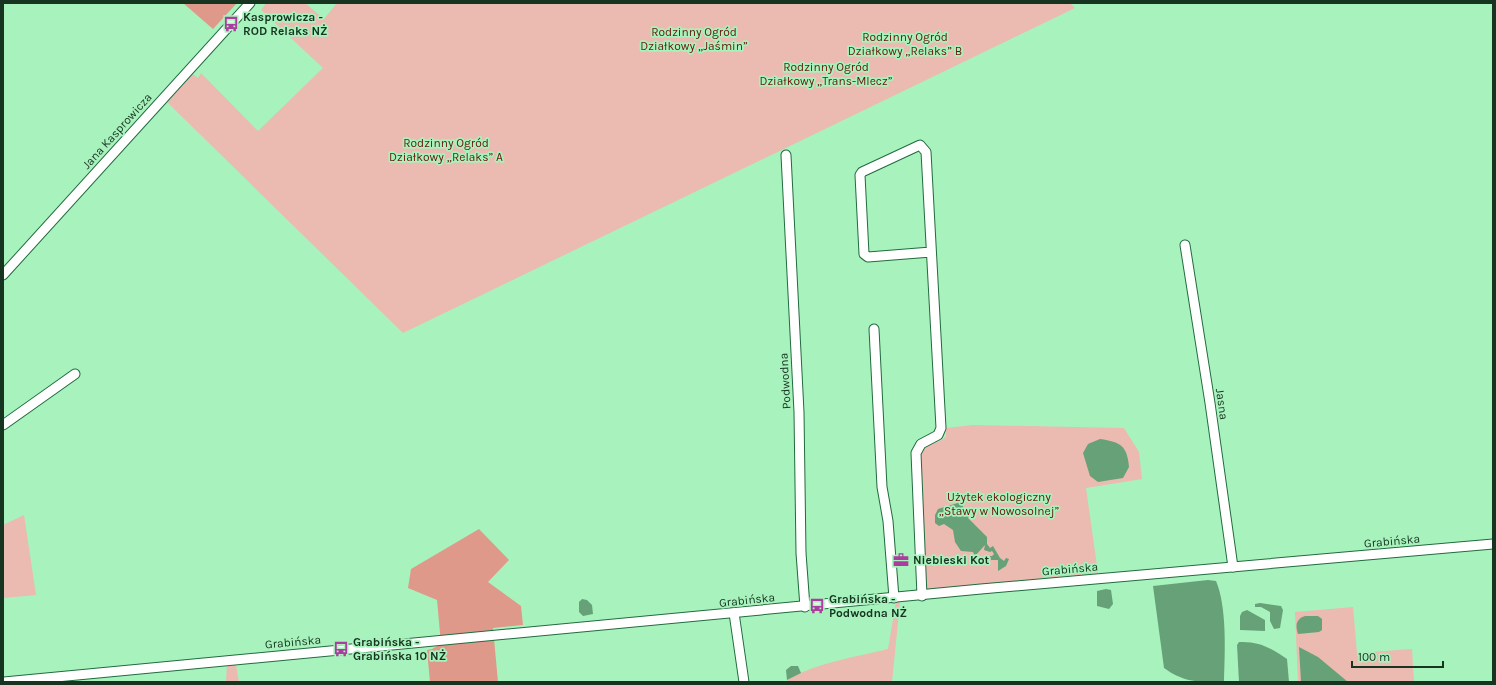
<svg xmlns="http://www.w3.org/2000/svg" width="1496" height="685" viewBox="0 0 1496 685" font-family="Karla,sans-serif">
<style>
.green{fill:#ebbab0}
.forest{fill:#df998a}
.water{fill:#66a177}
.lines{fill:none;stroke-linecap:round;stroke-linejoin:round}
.minor-casing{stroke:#216b3e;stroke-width:11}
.minor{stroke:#fff;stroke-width:9}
.labels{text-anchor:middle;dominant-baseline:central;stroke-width:3.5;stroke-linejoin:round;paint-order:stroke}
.poi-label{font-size:12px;font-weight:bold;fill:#163420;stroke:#a8f2bd;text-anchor:start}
.park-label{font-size:12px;fill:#681607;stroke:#a8f2bd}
.street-label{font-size:12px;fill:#163420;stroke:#a8f2bd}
</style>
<rect width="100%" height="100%" fill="#a8f2bd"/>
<g class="green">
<polygon points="264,3 305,3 324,19 337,3 1070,3 1075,8 403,333 167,102 193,74 198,78 201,73 258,131 323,68 261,10 265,5"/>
<path d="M973,425L1124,428L1139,452L1142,479L1086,488L1098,573L925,590L919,452C926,443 938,444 946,437V428Z"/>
<polygon points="24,515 36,595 3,598 3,525"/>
<path d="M896,602H900L892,682H786C802,666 864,655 888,649Z"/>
<polygon points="1353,607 1357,653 1412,649 1414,682 1298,682 1295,612"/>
<polygon points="227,665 236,665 239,682 226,682"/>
</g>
<g class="forest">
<polygon points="183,3 237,3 213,29"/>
<polygon points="479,529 509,560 488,582 521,606 523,625 493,628 498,682 430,682 427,650 432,649 441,644 437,600 408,588 411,569"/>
</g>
<g class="water">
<path d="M1100,439C1121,442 1127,446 1129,467L1123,478L1098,482L1090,476L1083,453L1088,444Z"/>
<polygon points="961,502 965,511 971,513 968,518 987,537 987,544 990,548 993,546 1000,558 1004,561 1006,558 1009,559 1006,566 998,571 998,560 991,560 990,556 992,556 994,554 992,551 990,552 984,550 985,545 975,556 973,552 961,551 955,542 953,530 944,524 939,526 935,523 935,515 938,509"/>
<path d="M1208,580L1216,581C1227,607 1225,651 1224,681V682C1198,682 1185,683 1164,668L1153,586Z"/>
<polygon points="1106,589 1111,590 1113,604 1109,609 1097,606 1097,591"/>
<polygon points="582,599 587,600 592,605 593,614 583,616 579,612 579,602"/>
<polygon points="1260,603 1281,606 1283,610 1280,628 1274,629 1270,621 1270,612 1261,607 1255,607 1255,604"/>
<polygon points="1247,610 1265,620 1265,631 1240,630 1240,616 1242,612"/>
<path d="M1305,616H1318L1322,619V630L1319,632L1298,634C1295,625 1296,619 1305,616Z"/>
<path d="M1239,642C1259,641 1271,648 1287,659L1289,682H1239L1237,645Z"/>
<polygon points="1299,647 1318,657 1348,682 1301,682"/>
<polygon points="791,666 798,666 801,673 787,680 786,670"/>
</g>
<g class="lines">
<defs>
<g id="minor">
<polyline points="786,155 799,412 801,553 805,607"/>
<polyline points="1185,245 1210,403 1233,567"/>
<polyline points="3,275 250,3"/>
<polyline points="874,329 882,487 888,521 894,598"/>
<polyline points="3,425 75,374"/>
<polyline points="922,596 916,453 921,444 938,435 941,428 926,152 920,145 862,172 860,175 864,254 868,257 931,252"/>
<polyline points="734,613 744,682"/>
<polyline points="4,682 981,589 1493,544"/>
</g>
</defs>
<use href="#minor" class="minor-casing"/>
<use href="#minor" class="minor"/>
</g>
<defs>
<symbol id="bus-bare" viewBox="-9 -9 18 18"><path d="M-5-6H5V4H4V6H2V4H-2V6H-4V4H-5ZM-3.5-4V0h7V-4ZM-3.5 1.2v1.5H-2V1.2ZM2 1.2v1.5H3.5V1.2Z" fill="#aa3d9d" stroke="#a8f2bd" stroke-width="2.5" paint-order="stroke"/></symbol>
<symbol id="office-bare" viewBox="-9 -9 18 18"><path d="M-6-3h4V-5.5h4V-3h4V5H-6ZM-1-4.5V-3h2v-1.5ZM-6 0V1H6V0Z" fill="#aa3d9d" stroke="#a8f2bd" stroke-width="2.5" paint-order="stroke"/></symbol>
</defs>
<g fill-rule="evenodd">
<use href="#bus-bare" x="220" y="13" width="22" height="22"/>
<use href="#office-bare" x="890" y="549" width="22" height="22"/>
<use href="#bus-bare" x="806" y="595" width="22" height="22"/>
<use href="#bus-bare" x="330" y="638" width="22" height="22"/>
</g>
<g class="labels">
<g class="poi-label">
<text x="243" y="17">Kasprowicza -<tspan x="243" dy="14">ROD Relaks NŻ</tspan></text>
<text x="913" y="560">Niebieski Kot</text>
<text x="829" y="599">Grabińska -<tspan x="829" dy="14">Podwodna NŻ</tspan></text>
<text x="353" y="642">Grabińska -<tspan x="353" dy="14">Grabińska 10 NŻ</tspan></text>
</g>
<g class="park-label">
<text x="694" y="32">Rodzinny Ogród<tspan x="694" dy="14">Działkowy „Jaśmin”</tspan></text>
<text x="905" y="37">Rodzinny Ogród<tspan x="905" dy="14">Działkowy „Relaks” B</tspan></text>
<text x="826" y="67">Rodzinny Ogród<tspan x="826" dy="14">Działkowy „Trans-Mlecz”</tspan></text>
<text x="446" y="143">Rodzinny Ogród<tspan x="446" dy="14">Działkowy „Relaks” A</tspan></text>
<text x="999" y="497">Użytek ekologiczny<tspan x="999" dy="14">„Stawy w Nowosolnej”</tspan></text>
</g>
<g class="street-label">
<text transform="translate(117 131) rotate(-48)">Jana Kasprowicza</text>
<text transform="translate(785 381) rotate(-93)">Podwodna</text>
<text transform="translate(1222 404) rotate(82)">Jasna</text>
<text transform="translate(1392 541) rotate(-5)">Grabińska</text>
<text transform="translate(1070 569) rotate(-5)">Grabińska</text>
<text transform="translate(747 600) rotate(-6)">Grabińska</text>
<text transform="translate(293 642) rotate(-5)">Grabińska</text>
</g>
</g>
<rect width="1496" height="685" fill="none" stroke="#163420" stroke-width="8"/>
<path d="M1352 661v6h91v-6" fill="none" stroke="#163420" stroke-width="2"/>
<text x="1358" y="661" font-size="12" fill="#163420" stroke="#a8f2bd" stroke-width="3" paint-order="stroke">100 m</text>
</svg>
